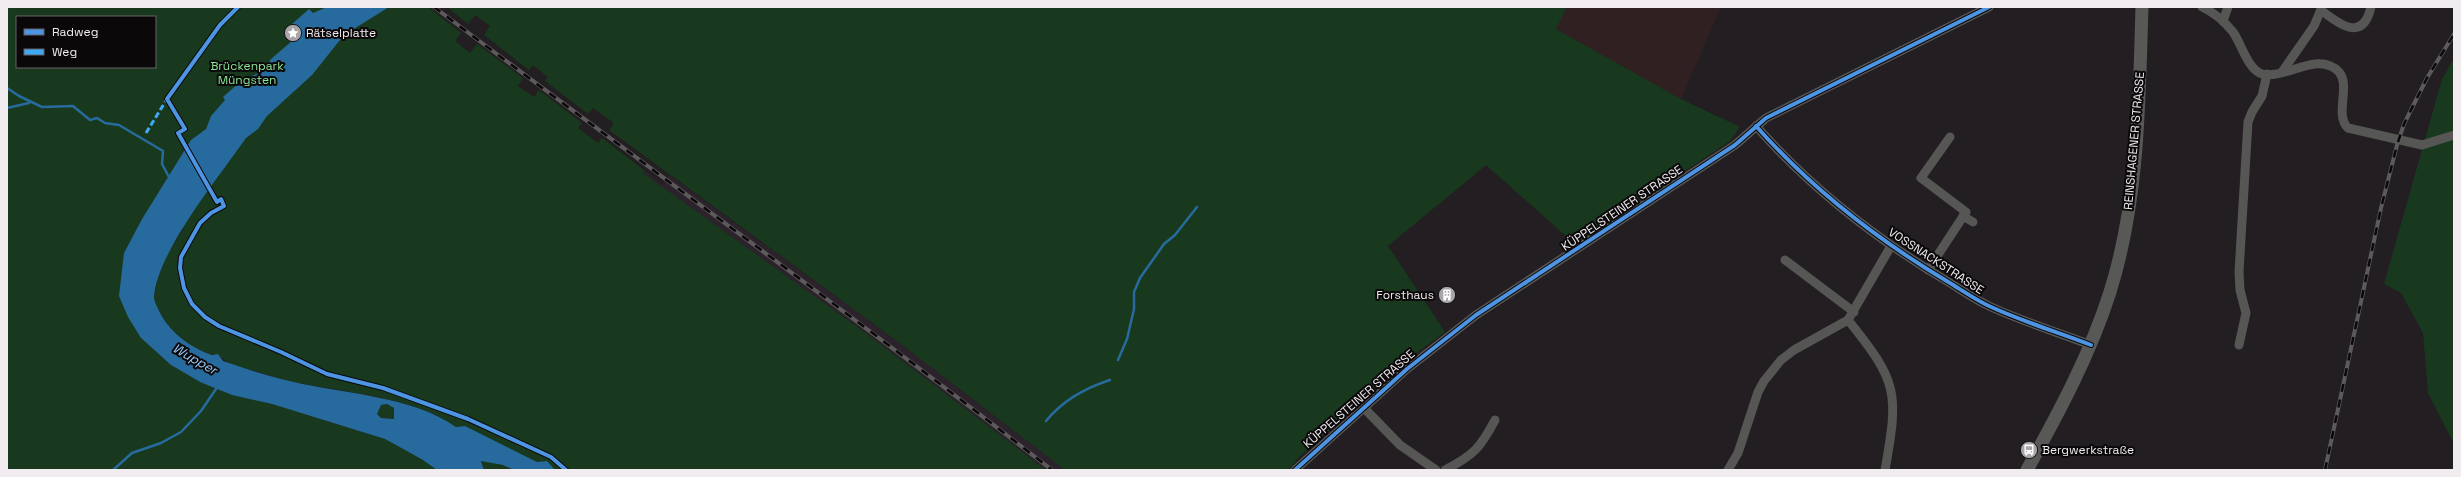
<svg xmlns="http://www.w3.org/2000/svg" width="2461" height="477" viewBox="0 0 2461 477" font-family="'Space Grotesk',sans-serif">
<style>
.built{fill:#2c222b}
.industrial{fill:#312022}
.green{fill:#19391e;fill-rule:evenodd}
.water{fill:#276a9d;fill-rule:evenodd}
.lines{fill:none;stroke-linecap:round;stroke-linejoin:round}
.stream{stroke:#276a9d;stroke-width:2.5}
.ferry{stroke:#97ccfa;stroke-width:1;stroke-dasharray:5 4;stroke-linecap:butt}
.street{stroke:#565655;stroke-width:9}
.secondary{stroke:#585857;stroke-width:13}
.rail-casing{stroke:#5d5a5c;stroke-width:4}
.rail{stroke:#0b080a;stroke-width:2.5;stroke-dasharray:8;stroke-linecap:butt}
.quiet{stroke:#3fa9f5;stroke-width:3;stroke-dasharray:6 3;stroke-linecap:butt}
.cycleway-casing{stroke:#0b080a;stroke-width:6}
.cycleway{stroke:#4d94e3;stroke-width:4}
.labels{text-anchor:middle;dominant-baseline:central;stroke-width:4;stroke-linejoin:round;paint-order:stroke}
.poi-label{font-size:12px;fill:#f0ecf0;stroke:#0b080a;text-anchor:start}
.park-label{font-size:12px;fill:#88e595;stroke:#0b080a}
.street-label{font-size:12px;fill:#f0ecf0;stroke:#0b080a}
.water-label{font-size:13px;font-style:italic;fill:#97ccfa;stroke:#0b080a}
</style>
<rect width="100%" height="100%" fill="#221e21"/>
<polygon class="built" points="644,170 662,184 669,175 901,344 1065,470 1046,470 863,331 642,173"/>
<polygon class="industrial" points="1567,7 1721,7 1681,99 1556,29"/>
<g class="green">
<path d="M7,7H428L461,33L455,41L470,53L477,44L523,78L518,86L534,97L539,90L582,123L578,128L598,143L602,138L644,170L643,173L863,331L1046,470H555L547,461L537,462L465,426L456,427C412,396 345,393 294,382C283,380 273,376 262,373C247,368 228,367 218,354C198,359 152,317 154,297C157,271 168,251 183,230L173,171L142,219L124,253L141,338L171,365L200,382L232,395L272,404L385,439L423,460L437,470H7ZM17,17H155V67H17Z"/>
<polygon points="447,7 1567,7 1556,29 1681,99 1740,127 1730,141 1575,244 1486,165 1388,246 1445,332 1408,359 1300,456 1288,470 1065,470 901,344 609,130 614,123 593,108 588,114 545,81 548,77 533,65 529,70 484,35 490,26 475,15 468,24"/>
<polygon points="2454,58 2454,444 2428,393 2423,333 2401,293 2384,284 2442,79"/>
<polygon points="387,404 394,408 394,419 381,418 377,414 381,405"/>
<polygon points="481,460 503,465 514,470 484,470"/>
</g>
<path class="water" d="M327,7H389L344,35L312,75L267,116L258,129L246,138C219,177 157,252 154,297C154,301 157,306 158,309C168,331 189,347 212,355L218,354L223,361C246,369 270,377 294,382C345,394 412,396 456,427L465,426L537,462L547,461L555,470H514L503,465L481,461L484,470H437L423,460L385,439L272,404L232,395L200,382L171,365L141,338L128,317L119,296L124,253L142,219L191,140L206,129L211,116L225,100L223,97L241,81L263,71L271,59L300,34L292,24L309,9L313,13ZM387,404L394,408V419L381,418L377,414L381,405Z"/>
<g class="lines">
<g class="stream">
<polyline points="7,88 19,96 42,107 73,106 90,120 97,118 105,123 119,125 163,151 162,164 170,179"/>
<polyline points="7,108 29,103"/>
<polyline points="1118,360 1127,339 1134,309 1134,292 1140,278 1164,244 1175,235 1197,207"/>
<path d="M1046,421C1063,400 1085,388 1110,380"/>
<polyline points="113,470 132,453 161,443 181,432 201,411 218,386"/>
</g>
<polyline class="ferry" points="178,133 217,202"/>
<g class="street">
<path d="M2202,7C2213,12 2225,22 2233,32C2241,43 2248,70 2262,74C2285,80 2318,50 2339,72C2351,86 2334,115 2348,128L2422,145L2454,135"/>
<path d="M2322,11C2340,25 2363,42 2371,7"/>
<polyline points="2223,21 2228,7"/>
<polyline points="2282,72 2314,26 2322,7"/>
<path d="M1756,126C1810,187 1879,241 1950,283C1963,291 1976,300 1989,306C2021,321 2057,332 2091,345"/>
<polyline points="1963,216 1973,222"/>
<polyline points="1785,260 1854,312"/>
<polyline points="1928,270 1966,212 1921,178 1950,137"/>
<path d="M1848,320C1898,382 1899,392 1885,470"/>
<polyline points="2239,345 2246,313 2240,290 2239,272 2248,122 2252,112 2262,96 2267,74"/>
<polyline points="1364,408 1400,445 1436,470"/>
<polyline points="1295,470 1407,369 1476,315 1735,145 1766,118 1989,7"/>
<path d="M1445,470C1474,455 1480,448 1495,420"/>
<polyline points="1728,470 1738,453 1758,392 1764,381 1781,360 1794,350 1848,320 1891,246"/>
</g>
<path class="secondary" d="M2027,470C2059,412 2090,355 2110,292C2139,200 2139,102 2142,7"/>
<defs>
<g id="rail">
<path d="M434,7C640,162 849,312 1052,470"/>
<polyline points="2325,470 2381,208 2397,145 2404,124 2427,78 2454,34"/>
</g>
</defs>
<use href="#rail" class="rail-casing"/>
<use href="#rail" class="rail"/>
<polyline class="quiet" points="146,133 167,99 169,102"/>
<defs>
<g id="cycleway">
<polyline points="238,7 220,25 167,99 185,129 178,133 217,202 221,199 224,206 211,213 200,223 181,257 180,268 184,288 192,304 205,317 219,326 281,352 327,374 383,388 468,419 551,457 566,470"/>
<path d="M1756,126C1810,187 1879,241 1950,283C1963,291 1976,300 1989,306C2021,321 2057,332 2091,345"/>
<polyline points="1295,470 1407,369 1476,315 1735,145 1766,118 1989,7"/>
</g>
</defs>
<use href="#cycleway" class="cycleway-casing"/>
<use href="#cycleway" class="cycleway"/>
</g>
<defs>
<symbol id="sight-disc" viewBox="-11 -11 22 22"><circle r="9.5" fill="#a8a4a8" stroke="#0b080a"/><path d="M0-6L1.8-2.2L6-1.7L2.9 1.2L3.7 5.4L0 3.3L-3.7 5.4L-2.9 1.2L-6-1.7L-1.8-2.2Z" fill="#fff"/></symbol>
<symbol id="building-disc" viewBox="-11 -11 22 22"><circle r="9.5" fill="#a8a4a8" stroke="#0b080a"/><path d="M-4-6H4V6H1V3H-1V6H-4ZM-2.5-4.3h1.7v1.8h-1.7ZM.8-4.3h1.7v1.8H.8ZM-2.5-1h1.7V.8h-1.7ZM.8-1h1.7V.8H.8Z" fill="#fff"/></symbol>
<symbol id="bus-disc" viewBox="-11 -11 22 22"><circle r="9.5" fill="#a8a4a8" stroke="#0b080a"/><path d="M-5-6H5V4H4V6H2V4H-2V6H-4V4H-5ZM-3.5-4V0h7V-4ZM-3.5 1.2v1.5H-2V1.2ZM2 1.2v1.5H3.5V1.2Z" fill="#fff"/></symbol>
</defs>
<g fill-rule="evenodd">
<use href="#sight-disc" x="283" y="23" width="20" height="20"/>
<use href="#building-disc" x="1437" y="285" width="20" height="20"/>
<use href="#bus-disc" x="2019" y="440" width="20" height="20"/>
</g>
<g class="labels">
<g class="poi-label">
<text x="306" y="33">Rätselplatte</text>
<text x="1434" y="295" text-anchor="end">Forsthaus</text>
<text x="2042" y="450">Bergwerkstraße</text>
</g>
<g class="park-label">
<text x="247" y="66">Brückenpark<tspan x="247" dy="14">Müngsten</tspan></text>
</g>
<g class="street-label">
<text transform="translate(2134 141) rotate(-85)">REINSHAGENER STRASSE</text>
<text transform="translate(1622 208) rotate(-34)">KÜPPELSTEINER STRASSE</text>
<text transform="translate(1936 261) rotate(33)">VOSSNACKSTRASSE</text>
<text transform="translate(1359 399) rotate(-41)">KÜPPELSTEINER STRASSE</text>
</g>
<g class="water-label">
<text transform="translate(195 359) rotate(30)">Wupper</text>
</g>
</g>
<rect width="2461" height="477" fill="none" stroke="#f0ecf0" stroke-width="16"/>
<rect x="16" y="16" width="140" height="52" fill="#0b080a" stroke="#676366"/>
<rect x="24" y="29" width="20" height="6" fill="#4d94e3" stroke="#676366"/>
<text x="52" y="36" font-size="12" fill="#f0ecf0">Radweg</text>
<rect x="24" y="49" width="20" height="6" fill="#3fa9f5" stroke="#676366"/>
<text x="52" y="56" font-size="12" fill="#f0ecf0">Weg</text>
</svg>
